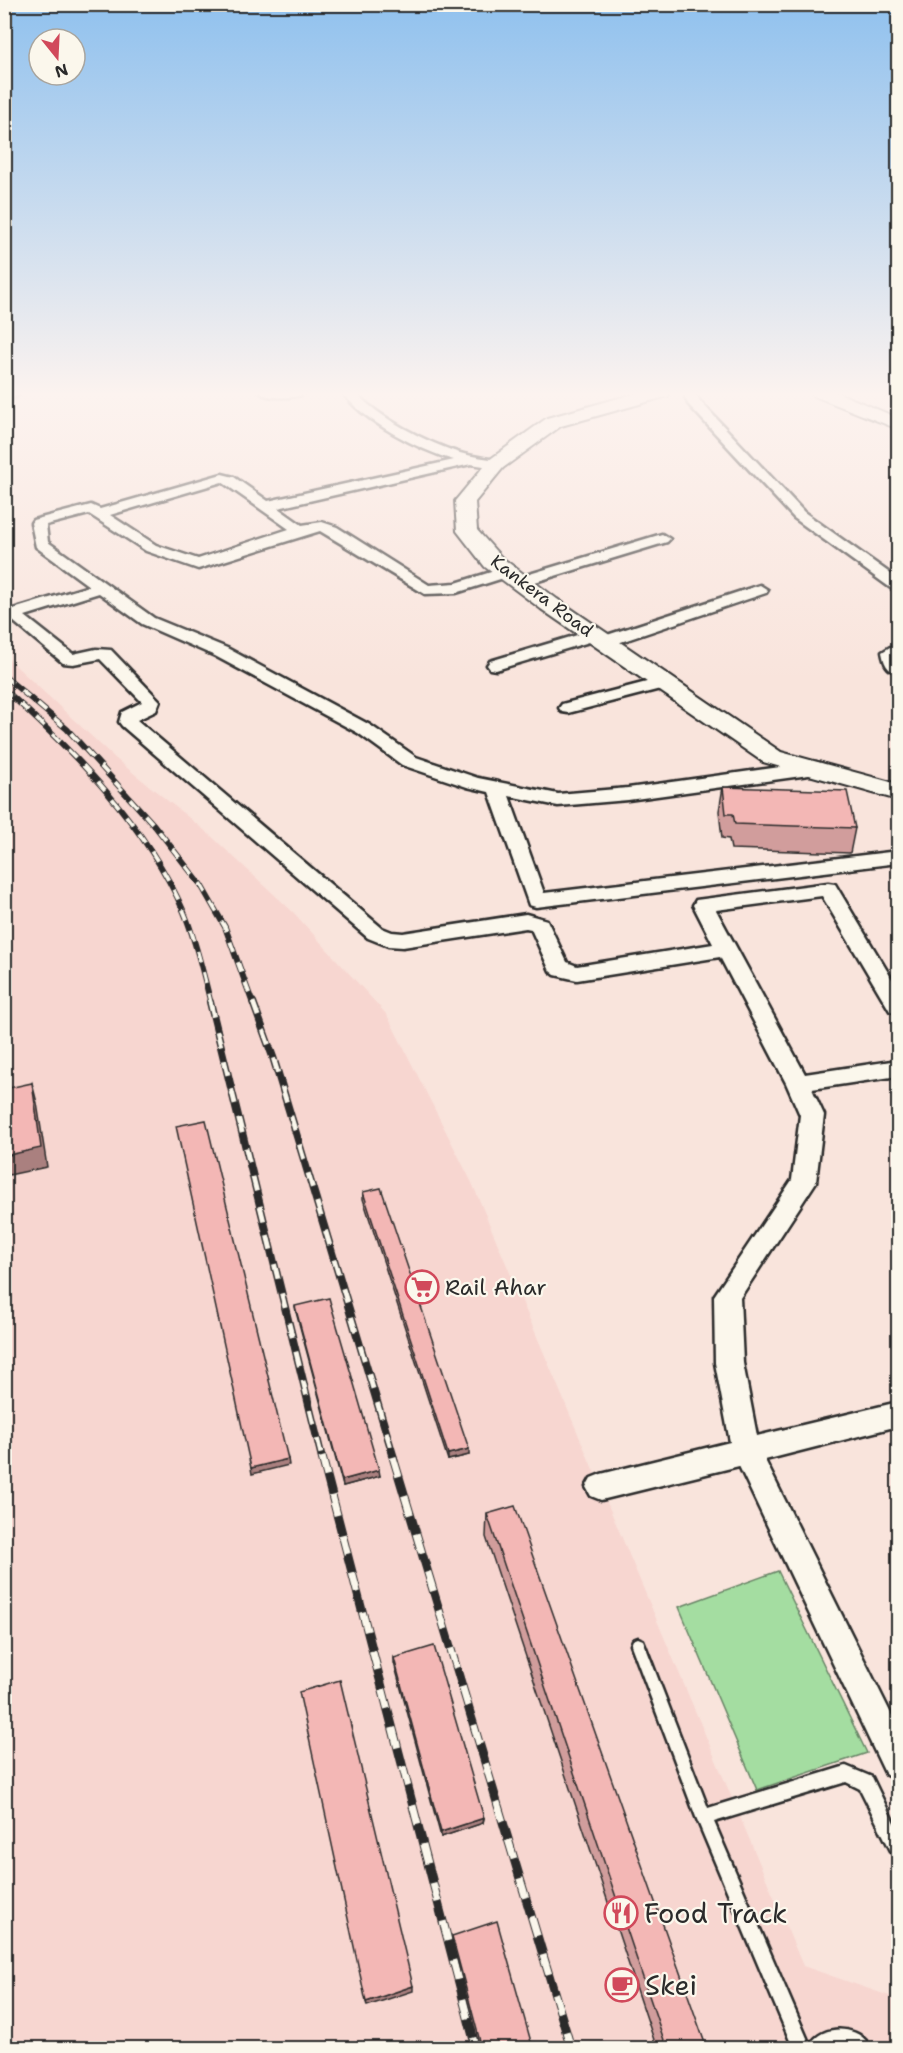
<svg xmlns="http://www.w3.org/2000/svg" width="903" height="2053" viewBox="0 0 903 2053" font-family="'Shantell Sans',sans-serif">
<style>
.built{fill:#f7d6d0}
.green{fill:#a4dda1;stroke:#688466;stroke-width:1.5}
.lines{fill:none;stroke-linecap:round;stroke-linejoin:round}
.lane-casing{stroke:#2b2b2b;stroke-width:5}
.street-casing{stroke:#2b2b2b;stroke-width:5}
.secondary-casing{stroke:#2b2b2b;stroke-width:4}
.lane{fill:#fbf7ec;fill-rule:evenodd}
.street{fill:#fbf7ec;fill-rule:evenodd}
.secondary{fill:#fbf7ec;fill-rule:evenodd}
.rail-far3-casing{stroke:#2b2b2b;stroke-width:4.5}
.rail-far2-casing{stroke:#2b2b2b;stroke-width:6}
.rail-far1-casing{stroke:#2b2b2b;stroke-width:8}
.rail-casing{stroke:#2b2b2b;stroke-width:9}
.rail-far3{stroke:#fbf7ec;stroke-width:3;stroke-dasharray:9;stroke-linecap:butt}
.rail-far2{stroke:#fbf7ec;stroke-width:4;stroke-dasharray:11;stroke-linecap:butt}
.rail-far1{stroke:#fbf7ec;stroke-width:5;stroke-dasharray:15;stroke-linecap:butt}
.rail{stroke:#fbf7ec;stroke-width:7;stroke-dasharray:20;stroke-linecap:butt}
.wall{fill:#d19d9c;stroke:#2b2b2b;stroke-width:1.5}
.shaded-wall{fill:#aa807f;stroke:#2b2b2b;stroke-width:1.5}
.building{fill:#f3b7b5;stroke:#2b2b2b;stroke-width:1.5}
.labels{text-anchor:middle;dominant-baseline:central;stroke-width:4.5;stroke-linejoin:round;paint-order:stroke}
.far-street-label{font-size:18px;fill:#2b2b2b;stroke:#fbf7ec}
.poi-label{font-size:22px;fill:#2b2b2b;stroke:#fbf7ec;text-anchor:start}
.near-poi-label{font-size:27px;fill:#2b2b2b;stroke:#fbf7ec;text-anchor:start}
</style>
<rect width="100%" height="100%" fill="#f9e4dc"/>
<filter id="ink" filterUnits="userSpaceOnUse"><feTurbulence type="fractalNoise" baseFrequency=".0167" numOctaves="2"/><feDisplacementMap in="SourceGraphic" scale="12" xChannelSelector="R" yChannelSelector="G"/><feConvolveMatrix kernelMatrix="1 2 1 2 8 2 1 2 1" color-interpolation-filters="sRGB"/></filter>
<g filter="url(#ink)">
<polygon class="built" points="4,655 116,759 209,834 293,912 387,1015 472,1183 803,1966 895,1998 898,2006 898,2048 5,2048"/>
<polygon class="green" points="778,1571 867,1753 757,1790 679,1607"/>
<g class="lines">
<defs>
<path id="lane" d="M638,1638L643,1640L645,1645L708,1808L846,1766L872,1777L898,1831V1855L892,1853L860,1789L846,1782L714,1822L810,2045C822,2023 862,2025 870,2048H846L838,2047L829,2048H793L696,1817L631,1645L633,1640Z"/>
<g id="street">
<path d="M259,392H306C298,399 267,399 259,392Z"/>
<path d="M342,392H355C377,417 428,443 460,453C473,457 487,458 501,461L503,464L496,468L471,464L278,508L302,525L322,522L337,527L429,585L456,583L507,567L515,572L513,575L456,593L425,594L320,531L198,569L146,551L89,514L46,525L48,542L154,618L227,648L370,725L416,757L478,778L558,794L628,788L816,762L823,764L825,768L823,772L816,774L628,800L558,806L509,796L544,893L898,851V863L536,907L529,905L489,792L467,787L402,765L358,733L215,656L142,624L99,593L25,616L73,654L96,649L111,650L160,701L156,711L137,720L382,928L392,932L403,933L526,914L547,920L567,962L577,966L713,944L693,905L696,900L828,883L835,884L898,989V1013L890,1011L822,896L716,910L805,1074L898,1060V1076L812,1089L824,1115L816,1182L740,1298L743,1363L757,1436L898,1402V1426L765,1460L898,1728V1780L886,1775L739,1466L601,1500L591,1496L586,1487L591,1478L601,1474L730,1442L715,1363L714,1296L792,1180L800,1115L786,1083L720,957L577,980L555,975L550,971L531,929L526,928L403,947L388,946L368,938L122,726L119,722L122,712L142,702L100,659L73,664L63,663L7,616L10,610L89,586L36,547L31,523L33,520L91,505L100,509L222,474L234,477L268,501L454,460C419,450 363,421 342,392ZM222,482L289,529L198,559L156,545L110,515Z"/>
<polygon points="683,392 695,392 699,400 804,512 898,579 898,591 892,589 794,518 688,404"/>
<polygon points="662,534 670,539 667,542 525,585 519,587 511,582 513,579"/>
<polygon points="760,585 768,590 766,593 609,646 597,646 595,642 596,640 496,670 490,669 487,665 490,661 594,630 600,631 602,635 601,637"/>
<path d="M890,647L898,652V673C887,671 884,663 882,652Z"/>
<polygon points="662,678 668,679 671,683 668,687 568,713 562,712 559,708 562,704"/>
</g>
<g id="secondary">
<polygon points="641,392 671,392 668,396 561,426 503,468 475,502 477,530 501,557 557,599 781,752 898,784 898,800 763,762 541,609 485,567 457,531 455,501 489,460 547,418"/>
<polygon points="811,392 836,392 898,418 898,429 814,396"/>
</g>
</defs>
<use href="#lane" class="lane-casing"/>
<use href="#street" class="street-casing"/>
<use href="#secondary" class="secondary-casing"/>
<use href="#lane" class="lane"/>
<use href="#street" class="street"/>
<use href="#secondary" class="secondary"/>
<defs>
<polyline id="rail-far3" points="4,403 26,392"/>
<g id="rail-far2">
<polyline points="4,676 67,729 154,825 201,885 225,927 253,1004"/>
<path d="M4,689C74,752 146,824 184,912C196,941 203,973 211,1004"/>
</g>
<g id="rail-far1">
<polyline points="210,1002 322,1458"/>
<polyline points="253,1002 273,1057 394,1458"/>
</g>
<g id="rail">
<polyline points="322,1457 476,2048"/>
<polyline points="393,1457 571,2048"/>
</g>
</defs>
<use href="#rail-far3" class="rail-far3-casing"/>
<use href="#rail-far2" class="rail-far2-casing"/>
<use href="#rail-far1" class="rail-far1-casing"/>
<use href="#rail" class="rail-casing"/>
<use href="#rail-far3" class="rail-far3"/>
<use href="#rail-far2" class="rail-far2"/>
<use href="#rail-far1" class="rail-far1"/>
<use href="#rail" class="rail"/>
</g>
<g class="wall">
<polygon points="874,392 898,392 885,397"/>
<polygon points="723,787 855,828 850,853 731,849 729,839 722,838 719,811"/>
<polygon points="363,1192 469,1455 448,1460 363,1199"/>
<polygon points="295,1306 380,1476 343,1486 296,1312"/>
<polygon points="487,1514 707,2049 657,2049 486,1537"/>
<polygon points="394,1658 484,1818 483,1823 441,1837 394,1663"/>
<polygon points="452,1936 533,2049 480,2049 452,1940"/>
</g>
<g class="shaded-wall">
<polygon points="886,392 898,392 898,393 885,397"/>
<polygon points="32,1083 37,1103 47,1167 4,1176 4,1156"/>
<polygon points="469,1449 469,1455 448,1460 448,1454"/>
<polygon points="288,1459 289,1465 252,1474 251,1468"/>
<polygon points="379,1470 380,1476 343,1486 342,1480"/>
<polygon points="484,1818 483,1823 441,1837 441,1832"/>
<polygon points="413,1986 413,1991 367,2006 366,2002"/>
</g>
<g class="building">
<polygon points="723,787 847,791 855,828 735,824 733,814 726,814"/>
<polygon points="32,1083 41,1148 4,1156 4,1089"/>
<polygon points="206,1120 288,1459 251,1468 176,1126"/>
<polygon points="381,1188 469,1449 448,1454 363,1192"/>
<polygon points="329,1298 379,1470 342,1480 295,1306"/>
<polygon points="515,1506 707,2049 667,2049 487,1514"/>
<polygon points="434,1646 484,1818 441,1832 394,1658"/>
<polygon points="340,1680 413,1986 366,2002 299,1692"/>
<polygon points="497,1921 533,2049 482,2049 452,1936"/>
</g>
</g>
<linearGradient id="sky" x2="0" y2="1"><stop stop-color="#90c1ee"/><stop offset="0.58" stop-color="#fcf3ef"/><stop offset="1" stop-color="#fcf3ef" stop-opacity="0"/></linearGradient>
<rect width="903" height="680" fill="url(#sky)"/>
<defs>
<symbol id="supermarket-ring" viewBox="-11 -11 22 22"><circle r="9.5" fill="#fbf7ec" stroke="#d1495b" stroke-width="1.5"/><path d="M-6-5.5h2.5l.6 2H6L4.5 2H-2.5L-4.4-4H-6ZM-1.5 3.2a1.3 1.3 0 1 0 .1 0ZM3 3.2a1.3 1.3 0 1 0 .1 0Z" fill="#d1495b"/></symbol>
<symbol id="restaurant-ring" viewBox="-11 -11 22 22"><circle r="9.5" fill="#fbf7ec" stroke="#d1495b" stroke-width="1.5"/><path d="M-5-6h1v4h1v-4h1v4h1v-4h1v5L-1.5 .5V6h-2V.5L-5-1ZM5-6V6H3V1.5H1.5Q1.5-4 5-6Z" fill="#d1495b"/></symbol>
<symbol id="cafe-ring" viewBox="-11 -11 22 22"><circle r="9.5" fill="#fbf7ec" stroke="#d1495b" stroke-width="1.5"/><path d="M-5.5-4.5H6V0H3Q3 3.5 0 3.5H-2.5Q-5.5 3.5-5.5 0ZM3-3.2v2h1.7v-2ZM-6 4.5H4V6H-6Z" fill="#d1495b"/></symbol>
</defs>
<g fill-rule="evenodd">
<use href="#supermarket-ring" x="403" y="1268" width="38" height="38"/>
<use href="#restaurant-ring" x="602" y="1894" width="38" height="38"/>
<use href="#cafe-ring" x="603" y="1966" width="38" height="38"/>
</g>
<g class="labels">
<g class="far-street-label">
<text transform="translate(542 596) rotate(37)">Kankera Road</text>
</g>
<g class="poi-label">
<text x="445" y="1287">Rail Ahar</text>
</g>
<g class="near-poi-label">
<text x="644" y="1913">Food Track</text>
<text x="645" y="1985">Skei</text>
</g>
</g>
<rect width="903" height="2053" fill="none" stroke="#fbf7ec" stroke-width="24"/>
<rect x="12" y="12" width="879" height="2029" fill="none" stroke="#2b2b2b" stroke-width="2" filter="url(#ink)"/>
<g transform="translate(57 57) rotate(162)"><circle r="28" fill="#fbf7ec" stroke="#a8a59f" stroke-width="1.5"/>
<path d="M0-4.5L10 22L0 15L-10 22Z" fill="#d1495b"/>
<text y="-9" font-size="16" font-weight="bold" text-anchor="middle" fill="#2b2b2b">N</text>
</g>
</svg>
